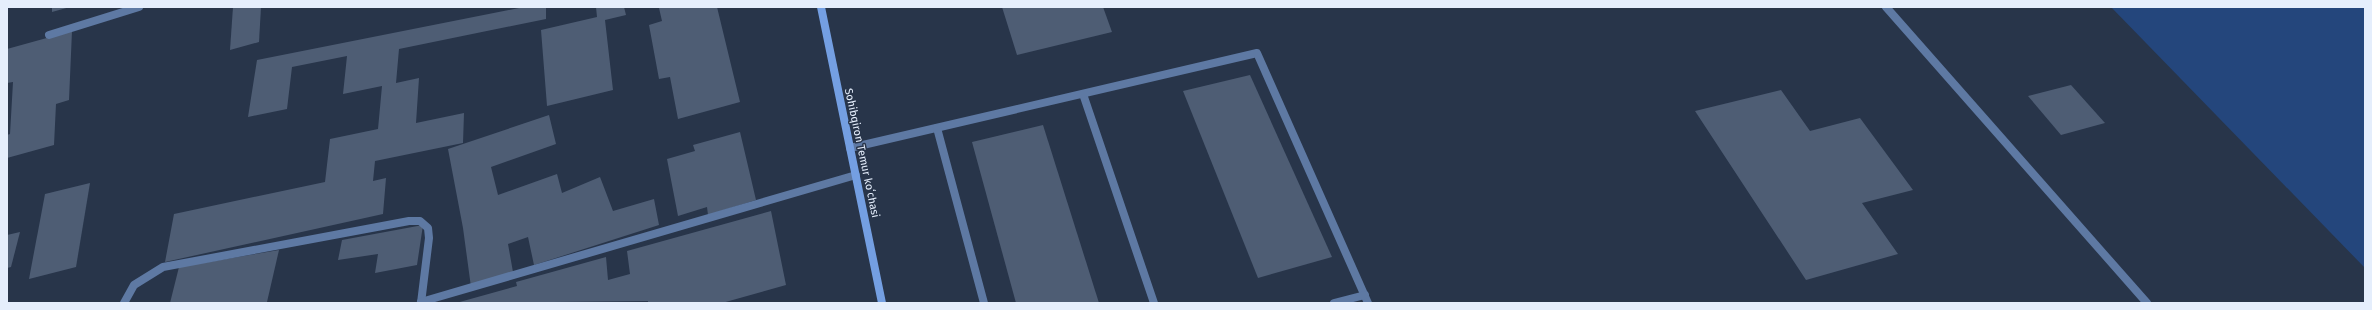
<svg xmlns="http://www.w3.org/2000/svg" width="2372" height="310" viewBox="0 0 2372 310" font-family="'Fira Sans',sans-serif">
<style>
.green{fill:#24467c}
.building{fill:#4e5d74}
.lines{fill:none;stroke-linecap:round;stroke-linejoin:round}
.service{stroke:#5e79a3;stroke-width:8}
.minor{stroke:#5e79a3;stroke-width:8}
.secondary{stroke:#749fe2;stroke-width:8}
.labels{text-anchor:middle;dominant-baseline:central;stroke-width:3;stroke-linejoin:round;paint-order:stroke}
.street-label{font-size:11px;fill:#e5eefc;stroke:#28354a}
</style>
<rect width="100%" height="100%" fill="#28354a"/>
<polygon class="green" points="2111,7 2365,7 2365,268"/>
<g class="building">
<polygon points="52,7 70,7 52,12"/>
<polygon points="233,7 261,7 259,42 230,50"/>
<polygon points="524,7 546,7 546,19 399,49 396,83 419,78 416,123 464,113 463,143 375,161 373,181 386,178 383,214 165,262 174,214 325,182 330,139 378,129 382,86 343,94 347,56 292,67 287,109 248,117 257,60"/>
<polygon points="596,7 624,7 626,15 605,20 613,90 547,106 541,30 597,17"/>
<polygon points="661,7 717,7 740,102 678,119 670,77 659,79 649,25 662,21 659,8"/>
<polygon points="1002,7 1103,7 1112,32 1017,55"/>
<polygon points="72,31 69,100 56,104 54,145 7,158 7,135 10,134 13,82 7,83 7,49"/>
<polygon points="1250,75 1332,257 1258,278 1183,91"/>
<polygon points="2071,85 2105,123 2061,135 2028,96"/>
<polygon points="1781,90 1810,131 1860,118 1913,190 1862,203 1898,254 1806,280 1695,111"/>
<polygon points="549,115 556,144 491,167 498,195 557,174 562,193 600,177 613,211 654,199 659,225 534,265 528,237 508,244 513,272 471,287 463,228 448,149"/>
<polygon points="1043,125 1099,303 1016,303 972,142"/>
<polygon points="740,132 756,200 708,215 707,207 678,216 667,159 695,151 693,145"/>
<polygon points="90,183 76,267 29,279 45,194"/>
<polygon points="771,211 786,285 722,303 648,303 648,301 456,303 517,286 516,282 606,257 608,280 630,274 627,251"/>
<polygon points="423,225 417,265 375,273 378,254 338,260 342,240"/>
<polygon points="20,232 11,267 7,268 7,235"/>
<polygon points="279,250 267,302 170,303 179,267"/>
</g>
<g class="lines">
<g class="service">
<polyline points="1886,7 2147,303"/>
<polyline points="49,35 139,7"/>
<polyline points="1083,94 1154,303"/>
<polyline points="850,148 1257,53 1368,303"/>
<polyline points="124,303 134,285 163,267 409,221 420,221 428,228 429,238 421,303"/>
<polyline points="1334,303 1365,295"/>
</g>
<g class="minor">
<polyline points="937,128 984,303"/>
<polyline points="421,302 856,175"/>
</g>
<polyline class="secondary" points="821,7 882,303"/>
</g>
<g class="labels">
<g class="street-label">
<text transform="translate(862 153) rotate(78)">Sohibqiron Temur koʻchasi</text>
</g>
</g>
<rect width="2372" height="310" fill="none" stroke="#e5eefc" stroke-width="16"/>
</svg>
